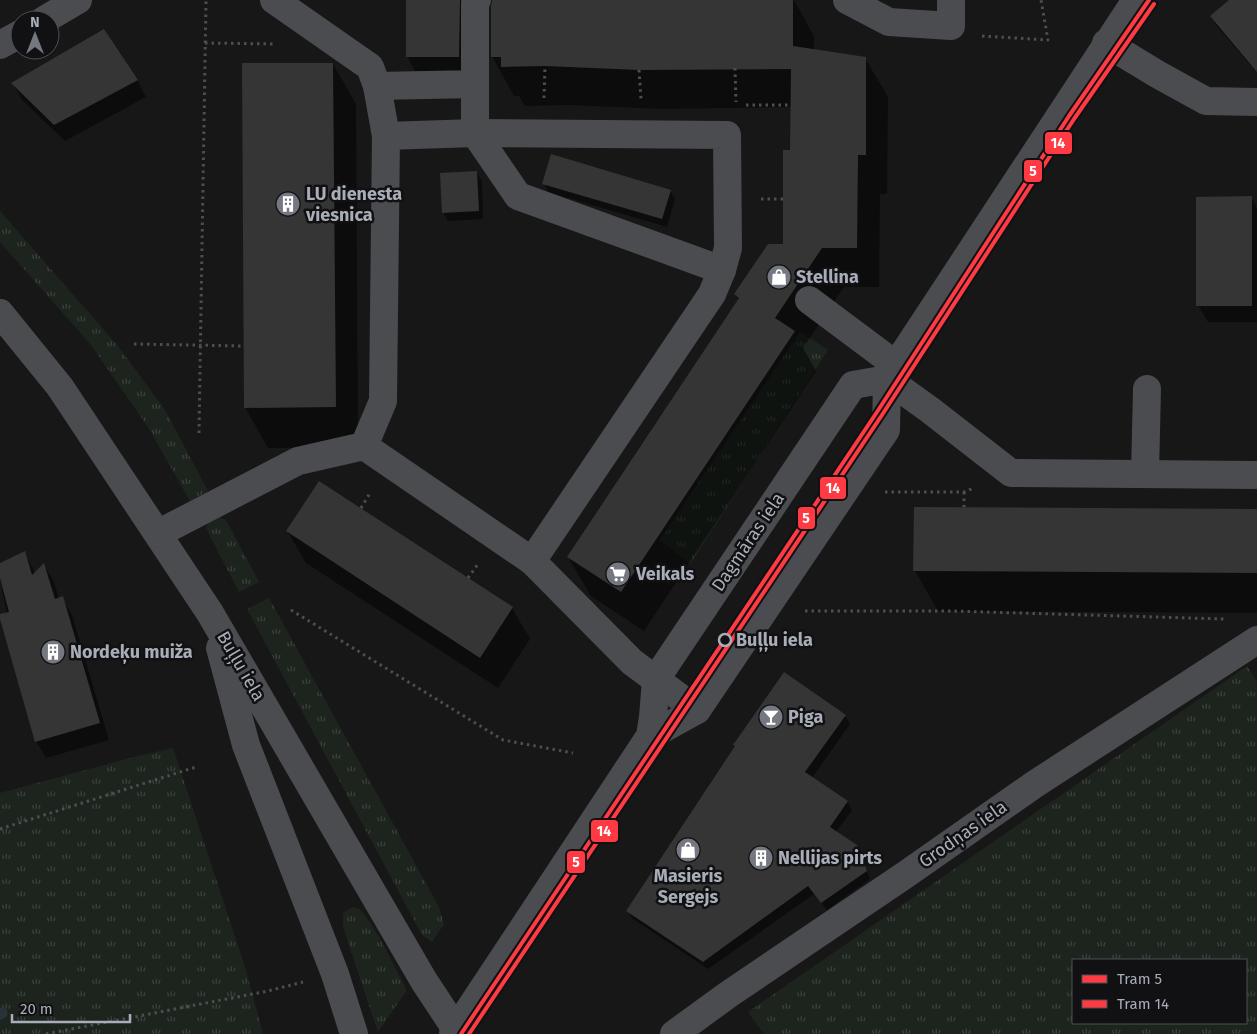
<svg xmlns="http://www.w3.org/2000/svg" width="1257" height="1034" viewBox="0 0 1257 1034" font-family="'Fira Sans',sans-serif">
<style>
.grass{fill:url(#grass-tufts);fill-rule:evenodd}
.shadow{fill:#0007}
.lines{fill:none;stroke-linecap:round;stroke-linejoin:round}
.stream{stroke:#2a3239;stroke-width:11}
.building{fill:#353536}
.path{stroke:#4d4e52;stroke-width:3;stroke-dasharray:2.5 4;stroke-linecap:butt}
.minor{stroke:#4b4c50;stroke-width:28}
.tram-1-casing{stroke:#111113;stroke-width:8}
.tram-2-casing{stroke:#111113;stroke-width:8}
.tram-1{stroke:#ff3a42;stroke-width:4}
.tram-2{stroke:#ff3a42;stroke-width:4}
.stop-dot{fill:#111113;stroke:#a8adb8;stroke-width:2.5}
.labels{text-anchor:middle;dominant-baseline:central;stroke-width:5;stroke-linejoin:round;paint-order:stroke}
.poi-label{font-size:18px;font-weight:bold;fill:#a8adb8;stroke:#111113;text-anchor:start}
.street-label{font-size:18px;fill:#a8adb8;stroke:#111113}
.stop-label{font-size:18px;font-weight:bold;fill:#a8adb8;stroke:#111113;text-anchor:start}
.line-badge{stroke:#111113;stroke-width:2}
.badge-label{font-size:14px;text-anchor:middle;font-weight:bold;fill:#fff}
</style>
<defs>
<pattern id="grass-tufts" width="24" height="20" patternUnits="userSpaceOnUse" patternTransform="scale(1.25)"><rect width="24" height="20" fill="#1d241e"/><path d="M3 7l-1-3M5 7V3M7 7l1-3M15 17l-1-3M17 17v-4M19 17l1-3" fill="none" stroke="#3b413d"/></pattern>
</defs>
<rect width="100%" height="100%" fill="#171717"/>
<g class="grass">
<polygon points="0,211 118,346 165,410 208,491 190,501 148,427 91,345 0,242"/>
<polygon points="800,332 828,350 690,564 660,540"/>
<polygon points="217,516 226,520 259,582 239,592 206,528 210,520"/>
<polygon points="269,598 439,907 444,924 432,942 422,935 247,609"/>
<path d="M1247,666L1257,682V1034H764L748,1012ZM1073,960H1246V1023H1073Z"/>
<polygon points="173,748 246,970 263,1034 0,1034 0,793 134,757"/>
<path d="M353,907C357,908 360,909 363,913C381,936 393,965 407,990L378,1032L343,927V913Z"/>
</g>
<g class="shadow">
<polygon points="408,0 481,0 467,71 415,71 407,56"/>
<polygon points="494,0 794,0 814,36 814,51 865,58 888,97 887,194 880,194 879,287 844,287 803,348 816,371 644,631 591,596 568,557 739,300 735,294 784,245 792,152 792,107 662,109 569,105 525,106 519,96 514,96 492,56"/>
<polygon points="1231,0 1257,0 1257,60 1251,66 1216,25 1211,16"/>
<polygon points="333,64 356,104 358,447 268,448 245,407"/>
<polygon points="137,80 146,97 65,141 22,100 13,83"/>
<polygon points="477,173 482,181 483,219 448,221 443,212"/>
<polygon points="544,184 670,191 675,199 667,227 548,192"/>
<polygon points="1251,197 1257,208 1257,322 1208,322 1198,305"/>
<polygon points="915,508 1257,510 1257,613 938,611 915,571"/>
<polygon points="288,532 512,608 530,639 498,688 306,563"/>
<polygon points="25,553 35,573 44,565 54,582 59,599 62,598 72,615 109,740 46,758 36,741 7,614 0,578 0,564"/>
<polygon points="845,716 850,724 812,778 847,801 852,810 836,832 856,846 870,879 827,910 814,894 708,969 633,919 628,911 736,747 734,745"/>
</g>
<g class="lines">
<polyline class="stream" points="0,1014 2,1013"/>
</g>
<g class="building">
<polygon points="406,0 460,0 459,57 406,57"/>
<polygon points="492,0 793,0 793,46 866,57 866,155 858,155 857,248 822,248 775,318 795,331 621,592 567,557 739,298 734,294 768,244 783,244 783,150 790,150 791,69 639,70 545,66 501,67 501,57 491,57 491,7"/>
<polygon points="1229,0 1257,0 1257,72 1210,16"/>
<polygon points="104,29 138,80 54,125 11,83"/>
<polygon points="242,63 333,63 336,407 244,408"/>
<polygon points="551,154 671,190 662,219 542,184"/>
<polygon points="477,171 479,211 442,213 440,173"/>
<polygon points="1252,196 1252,306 1196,306 1196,197"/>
<polygon points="319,481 513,607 480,658 286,531"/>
<polygon points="914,507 1257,509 1257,573 913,571"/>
<polygon points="25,551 32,575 44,563 55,599 63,596 100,723 35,742 0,619 0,614 9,612 0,578 0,563"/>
<polygon points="784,672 846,715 805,772 848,801 830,827 857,845 867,871 821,903 808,886 703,962 626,911 735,746 733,745"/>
</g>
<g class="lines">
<g class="path">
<polyline points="982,36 1048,40 1041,0"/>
<polyline points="205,43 275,44"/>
<polyline points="735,68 736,102"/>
<polyline points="639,70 641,99"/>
<polyline points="544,98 545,66"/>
<polyline points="746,105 790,105"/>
<polyline points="761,199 783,199"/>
<polyline points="134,344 244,346"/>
<polyline points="199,433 206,0"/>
<polyline points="885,492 964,492 974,488"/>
<polyline points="964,492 964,507"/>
<polyline points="361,508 370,493"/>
<polyline points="468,578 478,564"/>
<polyline points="291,610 503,740 573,753"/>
<polyline points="805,611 951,611 1224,619"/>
<polyline points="0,829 196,767"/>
<polyline points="46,1034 268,991 303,982"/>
</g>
<g class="minor">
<polyline points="847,0 889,22 951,26 951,0"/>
<polyline points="44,20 78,0"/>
<polyline points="1106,43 1157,74 1206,101 1257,102"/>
<polyline points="0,45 20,34"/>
<polyline points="475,84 475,133 518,196 722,270"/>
<polyline points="377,86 475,84 475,3 477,0"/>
<polyline points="386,136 475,133 727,135 728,248 722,270 712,294 532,561"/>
<polyline points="809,300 896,365"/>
<polyline points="0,313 60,387 210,613 424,981 459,1034"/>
<polyline points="887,379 930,410 1011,473 1257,475"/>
<polyline points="364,446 532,561 632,662 697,710"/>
<polyline points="1145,474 1147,389"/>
<polyline points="159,533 298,461 364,446 383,401 386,136 377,86 370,67 274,0"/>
<polyline points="220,648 246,745 335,974 354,1034"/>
<polyline points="650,736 697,710 886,430 887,379 1136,0"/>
<polyline points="453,1034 650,736 653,717 656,679 853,385 887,379"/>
<polyline points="674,1034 729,994 905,875 1035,784 1257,640"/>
</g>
<defs>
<polyline id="tram-1" points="461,1034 877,412 1069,116 1149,0"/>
<polyline id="tram-2" points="469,1034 882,415 1074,119 1154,4"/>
</defs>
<use href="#tram-1" class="tram-1-casing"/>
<use href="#tram-2" class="tram-2-casing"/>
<use href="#tram-1" class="tram-1"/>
<use href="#tram-2" class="tram-2"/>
</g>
<defs>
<symbol id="building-disc" viewBox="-11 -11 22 22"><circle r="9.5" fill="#757880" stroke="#111113"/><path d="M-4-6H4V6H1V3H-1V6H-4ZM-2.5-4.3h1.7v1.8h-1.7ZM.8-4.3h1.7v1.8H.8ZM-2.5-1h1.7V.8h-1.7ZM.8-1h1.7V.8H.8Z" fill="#fff"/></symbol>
<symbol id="shop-disc" viewBox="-11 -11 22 22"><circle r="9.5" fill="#757880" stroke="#111113"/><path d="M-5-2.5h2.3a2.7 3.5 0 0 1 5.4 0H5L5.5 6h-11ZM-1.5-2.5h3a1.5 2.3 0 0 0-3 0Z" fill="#fff"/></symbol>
<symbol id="supermarket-disc" viewBox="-11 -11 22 22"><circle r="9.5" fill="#757880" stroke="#111113"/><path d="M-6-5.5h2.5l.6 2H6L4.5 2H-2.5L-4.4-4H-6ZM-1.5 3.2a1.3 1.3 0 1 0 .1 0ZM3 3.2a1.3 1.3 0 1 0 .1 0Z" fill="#fff"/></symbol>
<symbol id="bar-disc" viewBox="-11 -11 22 22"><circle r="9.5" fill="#757880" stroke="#111113"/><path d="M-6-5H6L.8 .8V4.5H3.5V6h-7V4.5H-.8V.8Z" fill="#fff"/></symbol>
</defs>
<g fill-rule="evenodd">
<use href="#building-disc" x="274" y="190" width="28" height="28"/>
<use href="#shop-disc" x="765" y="263" width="28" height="28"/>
<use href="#supermarket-disc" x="604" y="560" width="28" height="28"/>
<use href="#building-disc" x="39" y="638" width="28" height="28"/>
<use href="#bar-disc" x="757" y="703" width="28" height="28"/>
<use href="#shop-disc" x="674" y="836" width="28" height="28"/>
<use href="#building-disc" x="747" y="844" width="28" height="28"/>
</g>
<circle class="stop-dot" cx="725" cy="640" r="6"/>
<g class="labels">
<g class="poi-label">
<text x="306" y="194">LU dienesta<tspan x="306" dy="21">viesnica</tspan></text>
<text x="796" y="277">Stellina</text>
<text x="636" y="574">Veikals</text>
<text x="70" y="652">Nordeķu muiža</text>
<text x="788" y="717">Piga</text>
<text x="778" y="858">Nellijas pirts</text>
<text x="688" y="876" text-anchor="middle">Masieris<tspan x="688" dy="21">Sergejs</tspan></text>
</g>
<g class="street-label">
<text transform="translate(748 542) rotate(-56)">Dagmāras iela</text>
<text transform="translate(241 666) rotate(60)">Buļļu iela</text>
<text transform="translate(963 834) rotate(-35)">Grodņas iela</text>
</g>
<g class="stop-label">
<text x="736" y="640">Buļļu iela</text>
</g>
</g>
<g class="line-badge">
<rect x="1044" y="131" width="29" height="24" rx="5" fill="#ff3a42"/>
<rect x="1023" y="159" width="20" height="24" rx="5" fill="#ff3a42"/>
<rect x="819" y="476" width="28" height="24" rx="5" fill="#ff3a42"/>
<rect x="797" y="506" width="19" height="24" rx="5" fill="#ff3a42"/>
<rect x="590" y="819" width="29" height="24" rx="5" fill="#ff3a42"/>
<rect x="566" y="850" width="20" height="24" rx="5" fill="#ff3a42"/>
</g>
<g class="badge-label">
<text x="1058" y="148">14</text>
<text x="1033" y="176">5</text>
<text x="833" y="493">14</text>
<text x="806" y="523">5</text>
<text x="604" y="836">14</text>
<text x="576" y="867">5</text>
</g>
<rect x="1072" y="959" width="175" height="65" fill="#111113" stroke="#4d4f55"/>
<rect x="1082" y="975" width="25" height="8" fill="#ff3a42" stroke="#4d4f55"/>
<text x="1117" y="984" font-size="15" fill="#a8adb8">Tram 5</text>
<rect x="1082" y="1000" width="25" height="8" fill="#ff3a42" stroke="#4d4f55"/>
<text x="1117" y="1009" font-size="15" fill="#a8adb8">Tram 14</text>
<g transform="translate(35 35)"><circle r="24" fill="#111113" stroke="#4d4f55"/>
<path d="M0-4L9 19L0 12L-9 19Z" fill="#757880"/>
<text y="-8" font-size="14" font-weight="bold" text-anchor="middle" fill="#a8adb8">N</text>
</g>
<path d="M12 1014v8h118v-8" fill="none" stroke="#a8adb8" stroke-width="2.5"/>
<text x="20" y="1014" font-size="15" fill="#a8adb8" stroke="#111113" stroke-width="4" paint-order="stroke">20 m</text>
</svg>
